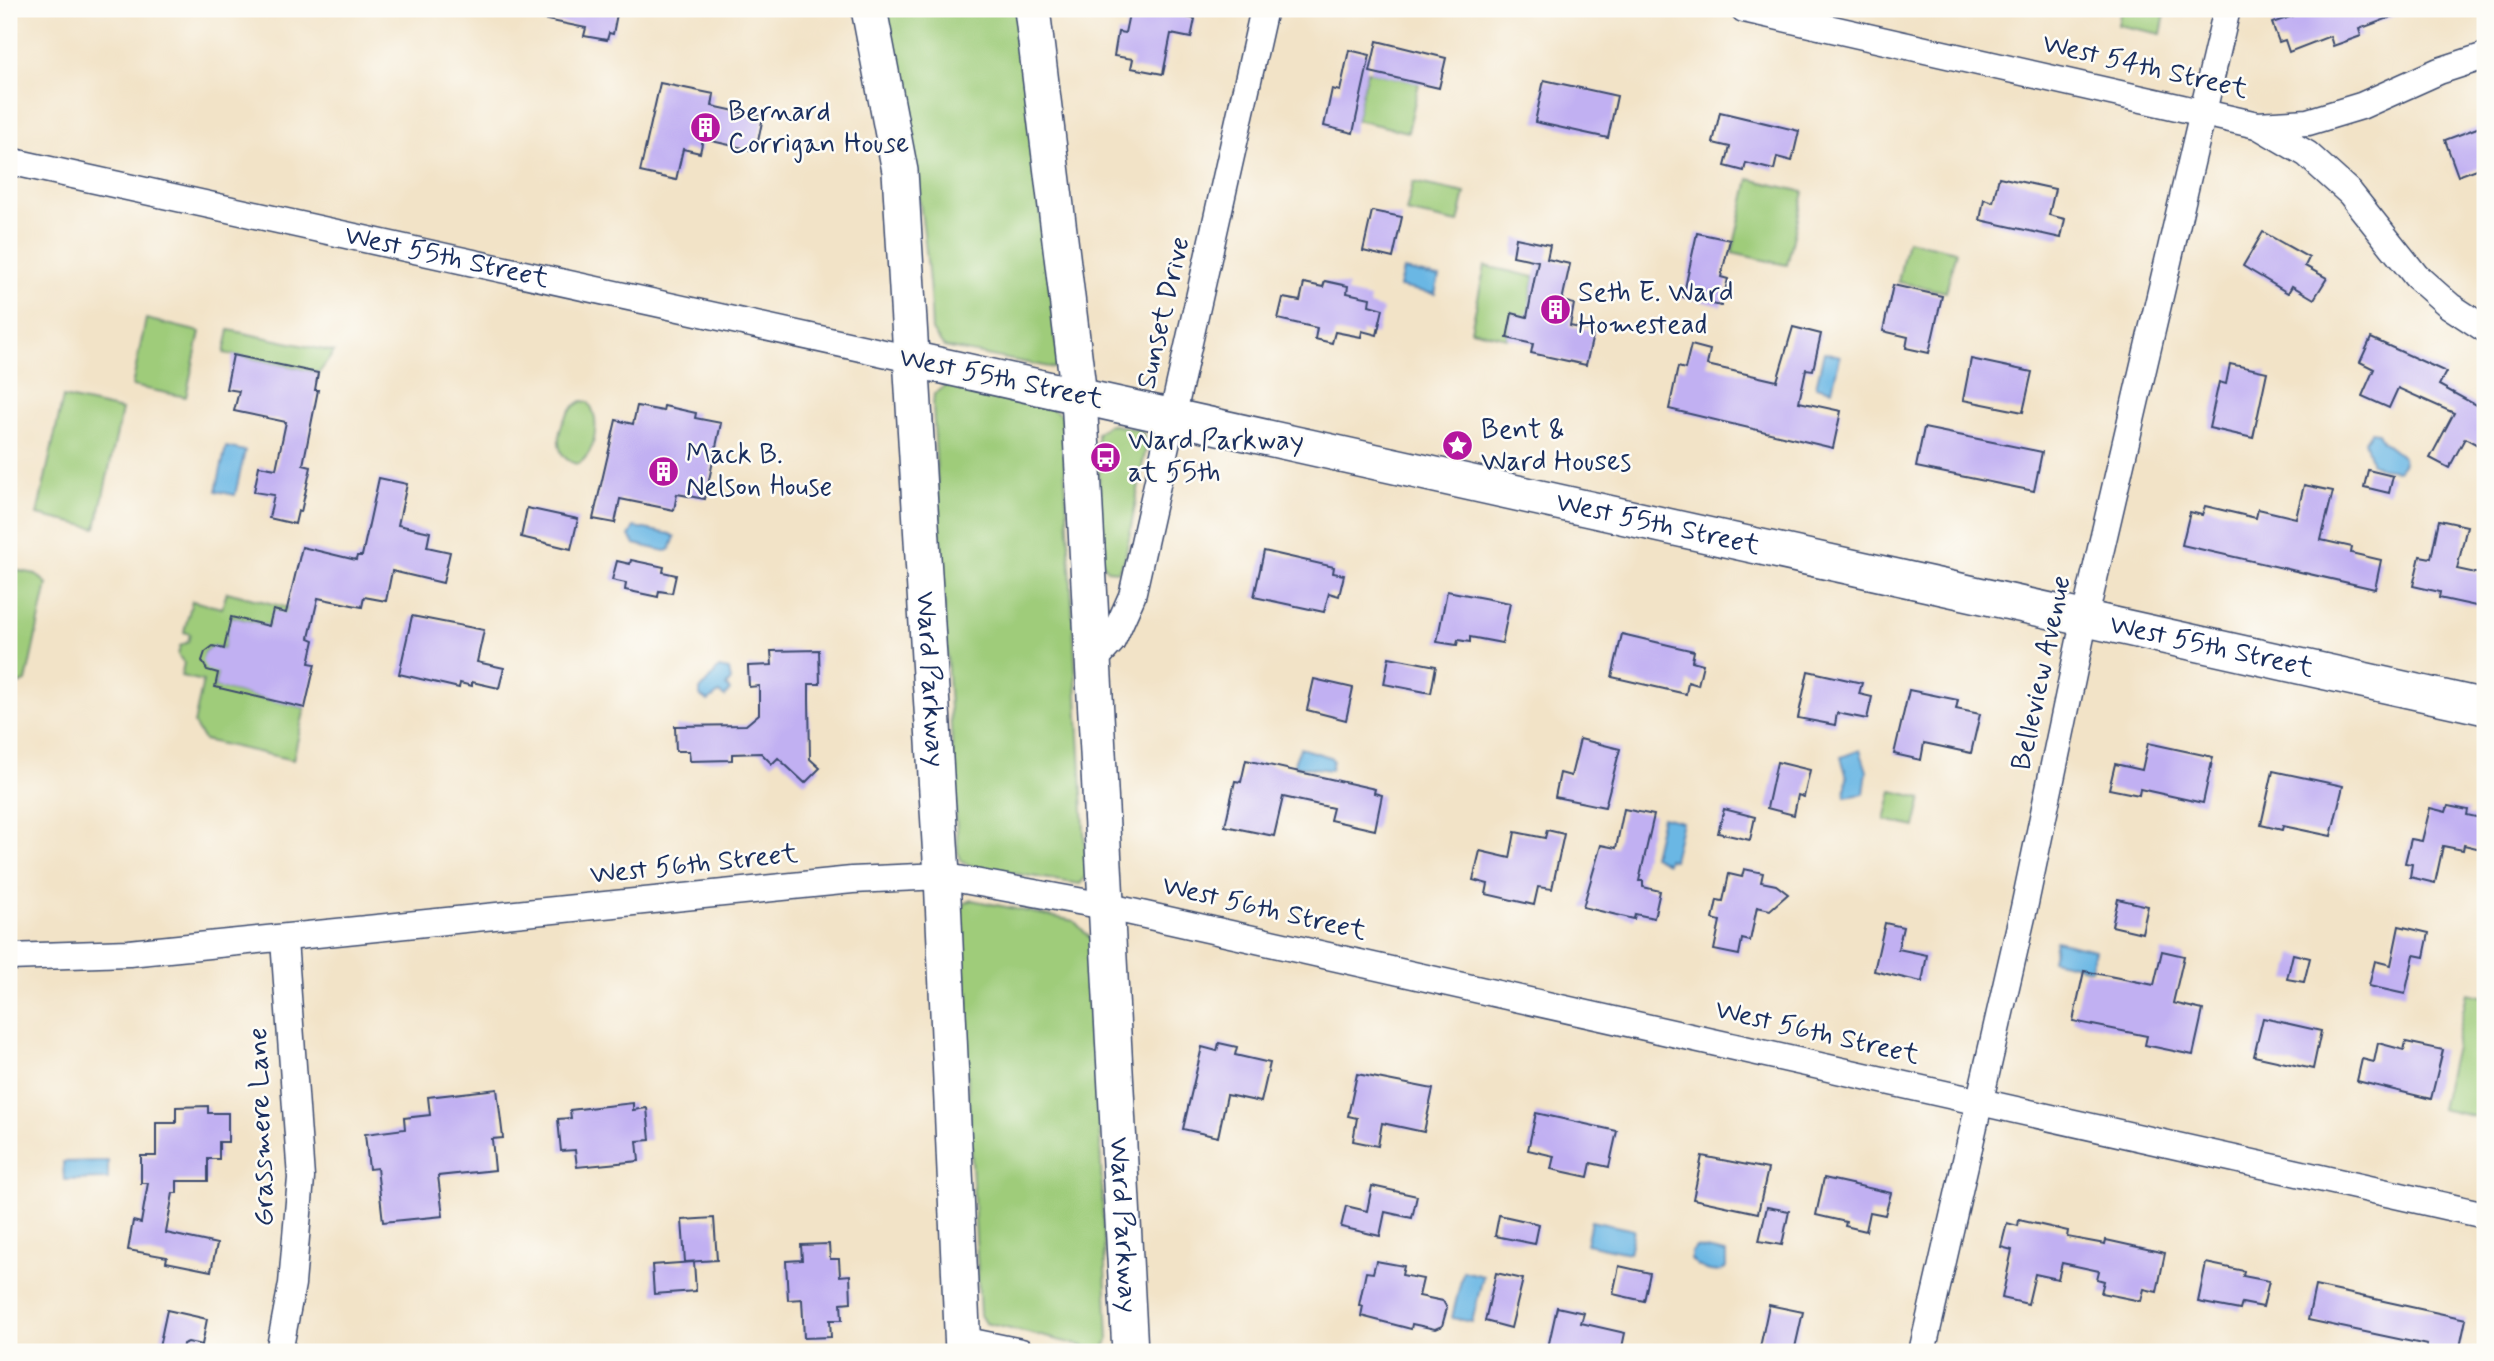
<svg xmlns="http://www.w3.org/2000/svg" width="2494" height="1361" viewBox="0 0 2494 1361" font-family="Mynerve,sans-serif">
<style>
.green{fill:#9fcc7a;stroke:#5d7e6c;stroke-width:2}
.water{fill:#6bb7e4;stroke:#4373a1;stroke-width:2}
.building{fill:#c1b0f2}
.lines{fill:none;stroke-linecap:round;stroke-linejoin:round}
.minor-casing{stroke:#3b4a6e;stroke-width:29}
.major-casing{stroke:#3b4a6e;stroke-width:38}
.minor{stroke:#fff;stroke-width:26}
.major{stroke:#fff;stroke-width:35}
.labels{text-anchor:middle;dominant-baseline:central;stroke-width:5;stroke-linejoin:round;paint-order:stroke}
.street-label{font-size:28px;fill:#1b2f5e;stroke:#fdfcf7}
.poi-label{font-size:28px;fill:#1b2f5e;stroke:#fdfcf7;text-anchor:start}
</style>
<rect width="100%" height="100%" fill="#fdfcf7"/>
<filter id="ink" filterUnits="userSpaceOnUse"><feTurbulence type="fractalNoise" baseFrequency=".0143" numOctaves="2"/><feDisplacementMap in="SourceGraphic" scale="14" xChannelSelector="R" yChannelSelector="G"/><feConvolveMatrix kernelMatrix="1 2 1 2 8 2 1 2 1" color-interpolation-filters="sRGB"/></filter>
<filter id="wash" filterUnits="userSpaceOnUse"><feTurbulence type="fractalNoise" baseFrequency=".00686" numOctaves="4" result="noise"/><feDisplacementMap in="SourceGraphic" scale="28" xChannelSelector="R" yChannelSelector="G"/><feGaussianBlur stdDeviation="1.57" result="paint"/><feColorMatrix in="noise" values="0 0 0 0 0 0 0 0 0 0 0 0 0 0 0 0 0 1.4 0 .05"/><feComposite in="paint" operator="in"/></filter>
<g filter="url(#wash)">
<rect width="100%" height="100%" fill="#f2e3c7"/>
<g class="green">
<path d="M883,9H1016L1059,364L1054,368L944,347L932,331C928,222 906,115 883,9Z"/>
<polygon points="2121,9 2166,9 2161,34 2118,25"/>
<polygon points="1367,71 1419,83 1408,132 1356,120"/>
<polygon points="1749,179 1804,192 1787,265 1732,253"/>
<polygon points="1413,182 1465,193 1458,223 1406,212"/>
<polygon points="1907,240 1956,251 1946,292 1898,282"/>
<polygon points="1485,266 1535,277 1530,299 1534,318 1512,314 1507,338 1471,330"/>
<polygon points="146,319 200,332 186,397 132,386"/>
<polygon points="229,330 334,352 319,373 224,353"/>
<polygon points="947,384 1049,407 1062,415 1086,867 1086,877 1080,884 974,867 962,862 958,852 933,405 934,394"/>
<polygon points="63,397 122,410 96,528 37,515"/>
<path d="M582,401L588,402C601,419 596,453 578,464C546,458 559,412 582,401Z"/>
<polygon points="1109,424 1140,430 1146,438 1146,447 1125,559 1118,571 1107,570 1102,561 1097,433"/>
<polygon points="9,569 36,574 47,584 26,682 9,687"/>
<polygon points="227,592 297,610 269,626 232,617 224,649 213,646 205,652 203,661 218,673 215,687 305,708 293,760 204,740 194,724 203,681 181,676 184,663 178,655 180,646 188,642 190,634 184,632 192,601 222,608"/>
<polygon points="1892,791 1922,798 1915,827 1885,820"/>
<polygon points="972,900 1074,921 1092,940 1108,1341 1104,1348 1096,1349 985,1323 980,1315 959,915 961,905"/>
<polygon points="2467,993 2485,997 2485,1119 2441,1109"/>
</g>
<g class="water">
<polygon points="1403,270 1439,277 1435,294 1399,287"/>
<polygon points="1824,352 1840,356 1832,390 1816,386"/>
<polygon points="2371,432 2378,433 2382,441 2403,457 2404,463 2398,470 2380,468 2372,464 2365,441"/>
<polygon points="226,447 245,451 235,495 216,491"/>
<polygon points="634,527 670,534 675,537 670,550 665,551 635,544 629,536"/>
<polygon points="719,668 729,670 731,680 726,686 730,690 725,697 719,693 708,701 700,696 700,690"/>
<polygon points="1300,748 1330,757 1333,760 1331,770 1296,766 1294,763"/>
<polygon points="1860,750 1867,771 1864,794 1845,797 1847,777 1841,757"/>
<polygon points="1662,817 1682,822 1673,860 1668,859 1667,863 1653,856"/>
<polygon points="2056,941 2095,950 2091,969 2052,960"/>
<polygon points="108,1161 108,1179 64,1180 63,1162"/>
<polygon points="1591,1221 1634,1230 1629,1253 1586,1244"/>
<path d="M1696,1247L1726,1253V1268C1715,1276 1699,1269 1691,1259V1252Z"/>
<polygon points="1463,1271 1483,1276 1472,1322 1452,1318"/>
</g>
<g id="blocks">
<g class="building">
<polygon points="538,9 618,9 613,34 609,33 607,40 584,36 586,28 537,18"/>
<polygon points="1130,9 1174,9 1173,14 1195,19 1191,38 1171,34 1163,74 1131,68 1133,59 1114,56 1118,32 1125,33"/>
<polygon points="2291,9 2407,9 2408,11 2359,29 2361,36 2333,46 2330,36 2289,52 2285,40 2279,42 2272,23 2293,16"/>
<polygon points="1377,41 1446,58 1439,88 1370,72"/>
<polygon points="1349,50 1370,55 1353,133 1324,126 1332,89 1340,91"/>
<polygon points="1544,80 1617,96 1608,138 1535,122"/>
<polygon points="660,83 714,94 712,106 763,117 756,151 703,139 700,153 683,149 676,180 640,172"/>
<polygon points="1720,112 1799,131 1792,161 1777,157 1774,170 1746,163 1744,171 1725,166 1730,147 1713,143"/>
<polygon points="2485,125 2485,166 2458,176 2445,140"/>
<polygon points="1999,177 2055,189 2049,215 2065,219 2061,238 1980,220 1984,199 1993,202"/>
<polygon points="1372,211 1402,217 1393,258 1363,251"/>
<polygon points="2263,232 2309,258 2305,266 2327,278 2314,299 2292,286 2288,293 2243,266"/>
<polygon points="1697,233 1730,240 1721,277 1728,279 1721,306 1683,297"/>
<polygon points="1516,238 1550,245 1547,259 1570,264 1562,301 1574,304 1570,326 1594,331 1586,365 1531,353 1533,344 1507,338 1512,313 1527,317 1538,261 1513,256"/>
<polygon points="1325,281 1348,286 1347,293 1370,298 1369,305 1383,309 1377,335 1362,331 1361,337 1335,332 1332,343 1315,339 1317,328 1278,319 1283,298 1300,301 1304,283 1323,287"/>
<polygon points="1893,285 1942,296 1929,353 1906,348 1908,337 1883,331"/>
<polygon points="1793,327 1821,334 1813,370 1806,369 1799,402 1841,411 1833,448 1669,409 1678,367 1685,369 1691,345 1710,350 1707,365 1777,381"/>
<polygon points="2371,338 2446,372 2439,385 2485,410 2485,449 2465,438 2449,468 2430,458 2454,413 2398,388 2389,408 2362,396 2374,369 2360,362"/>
<polygon points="233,355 318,373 315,390 318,390 303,465 311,467 301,512 298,511 295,524 269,518 274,495 254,492 259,466 276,469 286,422 234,411 239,391 226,389"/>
<polygon points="1971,359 2032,372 2023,412 1963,400"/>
<polygon points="2230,364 2267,372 2253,438 2209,428 2219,382 2226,384"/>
<polygon points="637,406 663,411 664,406 696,413 695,418 721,423 705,499 677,494 674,510 620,499 615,523 593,519 616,420 633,424"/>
<polygon points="1924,428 2042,452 2034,491 1916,467"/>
<polygon points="2368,470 2393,476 2389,493 2364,487"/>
<polygon points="379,478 407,484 398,525 430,532 427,547 450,552 443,583 392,571 386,601 364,597 362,607 318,598 309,638 314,640 309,663 315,664 305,708 215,687 218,673 207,670 202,661 205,652 213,646 224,649 231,617 269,626 273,610 286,613 302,547 356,560 357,556 362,556"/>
<polygon points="2304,485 2333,491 2321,540 2352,547 2351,553 2381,560 2375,589 2182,545 2190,512 2202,515 2205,506 2256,518 2258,509 2296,518"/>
<polygon points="527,508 578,519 571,549 521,537"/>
<polygon points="2439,520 2467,526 2457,569 2485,575 2485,608 2439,598 2440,592 2413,586 2420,556 2431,558"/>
<polygon points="1264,551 1334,567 1333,573 1344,575 1339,596 1329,593 1324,612 1254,597"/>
<polygon points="631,560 664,567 663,572 676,575 672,593 659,591 658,597 625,590 626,583 612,580 617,561 630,564"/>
<polygon points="1447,591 1510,603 1502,643 1470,637 1470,642 1458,640 1457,645 1437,642"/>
<polygon points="412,616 484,630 477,662 504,668 499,688 472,682 472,686 460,683 459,688 399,674"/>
<polygon points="1622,634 1694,651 1692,661 1703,664 1698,685 1688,682 1686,694 1612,677"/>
<polygon points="819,650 820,684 809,684 809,700 810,759 820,768 805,783 778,758 772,764 761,753 732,754 732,760 690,761 689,751 676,751 675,726 746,725 759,714 759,686 749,687 748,666 772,665 771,651"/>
<polygon points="1389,657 1436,666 1431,693 1384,684"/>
<polygon points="1808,671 1862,683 1859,694 1872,697 1867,719 1837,713 1835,725 1798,718"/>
<polygon points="1314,679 1353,688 1346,720 1307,710"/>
<polygon points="1909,690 1958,700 1956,709 1980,714 1971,753 1924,743 1921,760 1894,754"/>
<polygon points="1580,739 1620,749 1605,807 1555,797 1560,773 1571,776"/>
<polygon points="2148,743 2213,757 2203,803 2140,789 2139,795 2109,789 2115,764 2142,770"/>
<polygon points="1246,760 1375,789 1374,793 1382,795 1375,830 1330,820 1333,808 1283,797 1274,836 1225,826 1235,781 1241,782"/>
<polygon points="1777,762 1810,770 1804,797 1798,795 1794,815 1767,808"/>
<polygon points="2273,771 2343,786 2331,836 2283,826 2282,830 2261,825"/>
<polygon points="2448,806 2468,810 2467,815 2485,819 2485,850 2464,845 2463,850 2443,846 2435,883 2410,877 2412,864 2405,863 2411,839 2422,841 2430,808 2446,812"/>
<polygon points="1624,809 1654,815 1639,881 1643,881 1643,887 1660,891 1654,918 1635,914 1634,919 1583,907 1601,845 1616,848"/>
<polygon points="1724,809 1755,817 1750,840 1718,833"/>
<polygon points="1547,830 1564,834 1552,889 1538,887 1534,905 1486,894 1488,884 1473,880 1480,851 1510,858 1515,832 1545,838"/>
<polygon points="1744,869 1763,873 1761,882 1776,885 1788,894 1770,910 1757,907 1750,941 1742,939 1739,955 1714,950 1720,921 1713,919 1717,900 1723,901 1729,874 1742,877"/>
<polygon points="2118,899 2148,906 2142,933 2112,926"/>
<polygon points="1885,923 1903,927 1898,949 1927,955 1922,982 1874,971"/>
<polygon points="2399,926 2429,933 2424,957 2414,955 2405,994 2369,986 2375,961 2391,965"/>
<polygon points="2162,951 2184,956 2173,1003 2203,1010 2193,1055 2145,1045 2147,1036 2073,1021 2084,971 2154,985"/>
<polygon points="2293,954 2310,958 2304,982 2287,979"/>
<polygon points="2263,1018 2321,1031 2313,1069 2254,1056"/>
<polygon points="2406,1042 2443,1050 2431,1099 2357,1081 2362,1059 2374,1062 2378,1043 2404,1050"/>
<polygon points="1219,1043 1237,1047 1235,1055 1270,1063 1261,1102 1227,1095 1218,1137 1183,1129 1202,1047 1217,1051"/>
<polygon points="1357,1074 1433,1089 1424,1132 1382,1123 1378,1146 1353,1141 1357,1118 1348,1116"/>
<polygon points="497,1089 503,1138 492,1139 495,1170 438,1176 443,1216 383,1222 377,1168 369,1169 365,1134 405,1129 404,1118 430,1115 428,1097"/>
<polygon points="633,1103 633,1110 647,1108 650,1140 637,1141 639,1161 577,1167 575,1150 561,1151 558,1119 571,1118 570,1110"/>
<polygon points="208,1106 208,1113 228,1113 228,1142 219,1142 219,1159 208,1159 208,1181 177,1181 177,1193 173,1193 166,1233 217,1244 211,1271 166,1262 167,1257 128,1250 133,1221 141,1223 148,1183 141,1183 141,1156 156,1156 156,1123 176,1123 176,1107"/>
<polygon points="1536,1113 1617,1131 1609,1167 1591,1163 1588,1177 1551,1169 1554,1156 1528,1150"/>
<polygon points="1702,1156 1768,1169 1758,1213 1693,1199"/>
<polygon points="1824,1178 1891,1193 1885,1215 1870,1212 1866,1231 1845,1226 1846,1222 1816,1215"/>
<polygon points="1372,1186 1417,1196 1412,1218 1385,1212 1380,1236 1341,1227 1346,1206 1367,1211"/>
<polygon points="1767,1207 1789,1211 1782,1245 1759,1241"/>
<polygon points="1499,1215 1539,1224 1535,1244 1495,1236"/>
<polygon points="714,1218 717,1260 685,1262 682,1220"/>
<polygon points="2019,1220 2068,1231 2067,1237 2105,1244 2106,1240 2165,1253 2157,1292 2144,1289 2141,1301 2101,1293 2104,1281 2097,1279 2099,1271 2062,1263 2058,1279 2035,1274 2028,1304 2002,1298 2012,1250 2001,1247 2007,1223 2018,1226"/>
<polygon points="829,1244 830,1259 839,1259 840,1276 850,1275 851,1302 841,1303 842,1320 830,1320 831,1337 804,1338 802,1299 788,1300 786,1261 802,1260 801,1245"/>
<polygon points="1376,1261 1404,1266 1402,1275 1423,1279 1419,1296 1443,1301 1447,1308 1442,1326 1435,1329 1412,1324 1411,1329 1361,1316 1363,1306 1359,1305 1366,1272 1373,1273"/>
<polygon points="694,1262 696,1291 654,1294 652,1265"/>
<polygon points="2206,1263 2244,1271 2243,1276 2269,1281 2263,1307 2242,1303 2240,1310 2198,1302"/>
<polygon points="1619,1266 1650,1273 1644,1301 1613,1294"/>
<polygon points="1496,1273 1523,1279 1511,1328 1485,1321"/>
<polygon points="2315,1286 2466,1319 2459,1352 2425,1352 2427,1345 2308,1320"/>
<polygon points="1769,1305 1803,1312 1794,1352 1759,1352"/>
<polygon points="1557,1307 1584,1313 1581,1323 1625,1333 1621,1352 1547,1352"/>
<polygon points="167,1310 207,1319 202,1345 188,1342 183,1344 182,1352 158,1352"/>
</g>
</g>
</g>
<g filter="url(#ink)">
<use href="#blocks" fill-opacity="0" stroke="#3b4a6e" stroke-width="2"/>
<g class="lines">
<defs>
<g id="minor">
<polyline points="1744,9 2257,125 2308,122 2361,106 2439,71 2485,56"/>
<polyline points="2257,125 2307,154 2350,193 2416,276 2450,306 2485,329"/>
<path id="s1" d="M9,161L911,359"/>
<polyline points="1093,662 1112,641 1132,596 1264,9"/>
<polyline points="9,957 129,953 852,880 942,876 1105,906 2485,1215"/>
<polyline points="962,1340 1021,1352"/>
<polyline points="279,1352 292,1284 301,1178 284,940"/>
<polyline points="1922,1352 2024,908 2085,617 2227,9"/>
</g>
<g id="major">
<path id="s2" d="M869,9L900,171L942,876L963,1352"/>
<path id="s3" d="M1032,9L1079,396L1130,1352"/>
<path id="s4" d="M911,359L2485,707"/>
</g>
</defs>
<use href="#minor" class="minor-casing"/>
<use href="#major" class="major-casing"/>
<use href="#minor" class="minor"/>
<use href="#major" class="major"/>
</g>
</g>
<defs>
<symbol id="building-disc" viewBox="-11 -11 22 22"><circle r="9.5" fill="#b5179e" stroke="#fdfcf7"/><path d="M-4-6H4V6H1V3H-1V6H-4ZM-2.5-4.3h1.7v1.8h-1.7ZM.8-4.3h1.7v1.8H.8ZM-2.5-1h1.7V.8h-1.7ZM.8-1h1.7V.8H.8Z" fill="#fff"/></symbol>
<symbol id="sight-disc" viewBox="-11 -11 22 22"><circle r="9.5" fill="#b5179e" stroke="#fdfcf7"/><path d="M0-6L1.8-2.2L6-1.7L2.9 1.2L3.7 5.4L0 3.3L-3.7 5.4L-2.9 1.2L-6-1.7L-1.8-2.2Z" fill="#fff"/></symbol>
<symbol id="bus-disc" viewBox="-11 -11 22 22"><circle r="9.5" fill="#b5179e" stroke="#fdfcf7"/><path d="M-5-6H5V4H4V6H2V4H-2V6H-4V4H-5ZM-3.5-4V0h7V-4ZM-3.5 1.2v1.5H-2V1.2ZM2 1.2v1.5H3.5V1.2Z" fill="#fff"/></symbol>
</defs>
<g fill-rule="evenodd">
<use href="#building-disc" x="688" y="110" width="35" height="35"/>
<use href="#building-disc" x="1538" y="292" width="35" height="35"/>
<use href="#sight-disc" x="1440" y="428" width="35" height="35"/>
<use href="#bus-disc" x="1088" y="440" width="35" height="35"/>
<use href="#building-disc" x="646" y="454" width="35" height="35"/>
</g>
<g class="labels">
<g class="street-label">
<text transform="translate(2145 67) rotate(13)">West 54th Street</text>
<text stroke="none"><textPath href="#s1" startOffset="448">West 55th Street</textPath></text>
<text transform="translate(1164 313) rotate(-77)">Sunset Drive</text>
<text transform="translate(1001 379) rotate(12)">West 55th Street</text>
<text stroke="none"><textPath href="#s4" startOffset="765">West 55th Street</textPath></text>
<text stroke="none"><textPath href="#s4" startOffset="1332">West 55th Street</textPath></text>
<text transform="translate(2042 673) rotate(-78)">Belleview Avenue</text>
<text stroke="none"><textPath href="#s2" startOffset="674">Ward Parkway</textPath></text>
<text transform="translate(694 865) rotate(-6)">West 56th Street</text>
<text transform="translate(1264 909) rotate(13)">West 56th Street</text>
<text transform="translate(1817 1033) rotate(13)">West 56th Street</text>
<text transform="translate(262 1127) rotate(-92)">Grassmere Lane</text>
<text stroke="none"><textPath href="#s3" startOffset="1220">Ward Parkway</textPath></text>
</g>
<g class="poi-label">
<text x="728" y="112">Bernard<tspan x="728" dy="32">Corrigan House</tspan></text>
<text x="1578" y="293">Seth E. Ward<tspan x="1578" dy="32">Homestead</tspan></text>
<text x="1481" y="430">Bent &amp;<tspan x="1481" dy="32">Ward Houses</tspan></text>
<text x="1128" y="441">Ward Parkway<tspan x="1128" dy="32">at 55th</tspan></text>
<text x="686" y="455">Mack B.<tspan x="686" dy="32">Nelson House</tspan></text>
</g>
</g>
<rect width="2494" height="1361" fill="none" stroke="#fdfcf7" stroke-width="35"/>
</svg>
